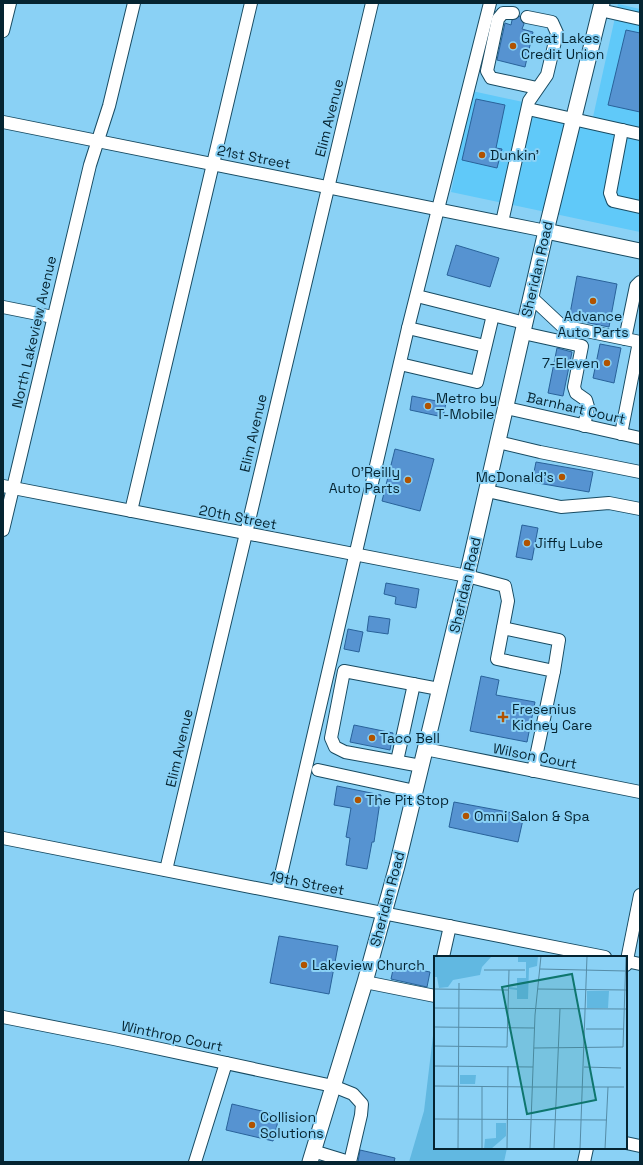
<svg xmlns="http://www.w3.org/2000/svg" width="643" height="1165" viewBox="0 0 643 1165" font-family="'Space Grotesk',sans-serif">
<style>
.built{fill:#60c9f9}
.green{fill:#61b8e1}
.building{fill:#5693d1;stroke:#29629a}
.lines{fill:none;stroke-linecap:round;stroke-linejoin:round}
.minor-casing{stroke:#184b62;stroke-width:14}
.major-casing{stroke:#184b62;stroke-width:17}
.minor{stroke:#fff;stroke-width:12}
.major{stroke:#fff;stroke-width:15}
.poi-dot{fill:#b15300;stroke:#8ad1f5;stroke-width:1.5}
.labels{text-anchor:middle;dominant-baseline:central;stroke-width:4;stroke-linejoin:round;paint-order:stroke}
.poi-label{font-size:14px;fill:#052431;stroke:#8ad1f5;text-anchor:start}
.street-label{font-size:14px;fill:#052431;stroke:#8ad1f5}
.inset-road{fill:none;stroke:#558ca7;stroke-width:1}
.view{fill:#0f766e;fill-opacity:0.15;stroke:#0f766e;stroke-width:2}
.inset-edge{fill:none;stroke:#052431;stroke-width:2}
</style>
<rect width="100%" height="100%" fill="#8ad1f5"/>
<polygon class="built" points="618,4 640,9 640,232 451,192 472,91 593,117"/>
<polygon class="green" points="435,1019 435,1148 507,1148 504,1162 409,1162 424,1111"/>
<g class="building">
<polygon points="520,16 524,24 522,29 533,32 525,67 497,60 505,23 511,25 512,20"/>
<polygon points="626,30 640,33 640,112 608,105"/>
<polygon points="476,99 505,105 496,148 502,149 497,168 462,160"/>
<polygon points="456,245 499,258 490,287 447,275"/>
<polygon points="577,276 617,284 609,327 569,319"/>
<polygon points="600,344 621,348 614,383 593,378"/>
<polygon points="557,348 572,352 563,396 548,393"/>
<polygon points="412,396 446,403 443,417 410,410"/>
<polygon points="395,449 434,459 420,511 382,501"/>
<polygon points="536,462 593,472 589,492 532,482"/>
<polygon points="522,525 538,528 532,560 516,557"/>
<polygon points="386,583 419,589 416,608 395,604 396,597 384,594"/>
<polygon points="369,616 390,619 388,634 367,631"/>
<polygon points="348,629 363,632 359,652 344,649"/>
<polygon points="481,676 499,680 496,695 535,702 527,742 470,731"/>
<polygon points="354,725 393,733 390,750 350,742"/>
<polygon points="337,786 381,795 374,842 372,842 367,869 346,865 350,838 346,837 351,808 334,805"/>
<polygon points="454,802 524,815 518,842 449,827"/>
<polygon points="279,936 338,946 329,994 270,983"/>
<polygon points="394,965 430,972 427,987 391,979"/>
<polygon points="232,1104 270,1113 268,1119 278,1121 273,1141 226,1130"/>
<polygon points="360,1150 395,1158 394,1162 358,1162"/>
</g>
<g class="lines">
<defs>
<g id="minor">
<polyline points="600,10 640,19"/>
<polyline points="513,13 503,13 498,19 487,71 491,78 537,88"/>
<polyline points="3,31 10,3"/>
<polyline points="528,109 640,134"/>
<polyline points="3,122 546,231"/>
<polyline points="622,130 610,193 613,201 640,207"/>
<polyline points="502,222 529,101 547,75 557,33 552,22 527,17"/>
<polyline points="417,296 525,323"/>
<polyline points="531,297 562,326 640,342"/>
<polyline points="3,307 53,317"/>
<polyline points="408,328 485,346"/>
<polyline points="523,333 582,346 574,387 576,393 586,400 588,407 584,426"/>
<polyline points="625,339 636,286 640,282"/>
<polyline points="400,364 477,382 493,315"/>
<polyline points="506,408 640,438"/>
<polyline points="621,434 639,342"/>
<polyline points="498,442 540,452 640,472"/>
<polyline points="3,486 467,576 505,586 508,601 497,659 554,671 533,771"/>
<polyline points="487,491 561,507 609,503 640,509"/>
<polyline points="131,511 251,3"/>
<polyline points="3,530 90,165 109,106 134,3"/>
<polyline points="503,628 559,640 554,671"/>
<polyline points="425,749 640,792"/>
<polyline points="397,761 414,684"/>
<polyline points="421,766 345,752 335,747 331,738 344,671 439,689"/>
<polyline points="318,770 415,791"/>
<polyline points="3,838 605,957"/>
<polyline points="166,870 372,3"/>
<polyline points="277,892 408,328 490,3"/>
<polyline points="443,957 450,926"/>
<polyline points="626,961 640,964"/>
<polyline points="626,965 640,895"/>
<polyline points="365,982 435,996"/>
<polyline points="3,1017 114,1039 333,1086 353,1094 362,1104 361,1115 350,1162"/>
<polyline points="626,1143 640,1146"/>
<polyline points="313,1151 349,1162"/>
<polyline points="195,1162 226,1063"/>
<polyline points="584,1162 587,1148"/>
</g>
<g id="major">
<polyline points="546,231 640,251"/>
<polyline points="310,1162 365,982 397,866 467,576 546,231 602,3"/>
</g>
</defs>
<use href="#minor" class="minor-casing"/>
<use href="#major" class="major-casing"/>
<use href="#minor" class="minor"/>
<use href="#major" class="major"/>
</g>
<g class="poi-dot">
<circle cx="513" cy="46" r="4"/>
<circle cx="482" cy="155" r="4"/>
<circle cx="593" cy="301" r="4"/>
<circle cx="607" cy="363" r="4"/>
<circle cx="428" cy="406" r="4"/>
<circle cx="562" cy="477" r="4"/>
<circle cx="408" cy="480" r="4"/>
<circle cx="527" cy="543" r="4"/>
<path d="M501 711h4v4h4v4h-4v4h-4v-4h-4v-4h4z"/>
<circle cx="372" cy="738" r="4"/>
<circle cx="358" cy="800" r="4"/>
<circle cx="466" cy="816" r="4"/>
<circle cx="304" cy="965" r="4"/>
<circle cx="252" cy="1125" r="4"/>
</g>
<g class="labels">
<g class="poi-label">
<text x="521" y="38">Great Lakes<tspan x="521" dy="16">Credit Union</tspan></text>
<text x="490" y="155">Dunkin'</text>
<text x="593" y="316" text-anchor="middle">Advance<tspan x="593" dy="16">Auto Parts</tspan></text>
<text x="599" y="363" text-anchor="end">7-Eleven</text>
<text x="436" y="398">Metro by<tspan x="436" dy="16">T-Mobile</tspan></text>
<text x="400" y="472" text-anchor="end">O'Reilly<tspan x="400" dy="16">Auto Parts</tspan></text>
<text x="554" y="477" text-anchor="end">McDonald's</text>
<text x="535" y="543">Jiffy Lube</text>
<text x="512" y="709">Fresenius<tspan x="512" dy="16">Kidney Care</tspan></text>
<text x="380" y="738">Taco Bell</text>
<text x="366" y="800">The Pit Stop</text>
<text x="474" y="816">Omni Salon &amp; Spa</text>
<text x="312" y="965">Lakeview Church</text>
<text x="260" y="1117">Collision<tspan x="260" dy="16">Solutions</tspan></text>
</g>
<g class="street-label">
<text transform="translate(329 118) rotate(-76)">Elim Avenue</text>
<text transform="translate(254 157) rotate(11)">21st Street</text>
<text transform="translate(537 269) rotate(-77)">Sheridan Road</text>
<text transform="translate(34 332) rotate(-77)">North Lakeview Avenue</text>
<text transform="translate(576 408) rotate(13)">Barnhart Court</text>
<text transform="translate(253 433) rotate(-77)">Elim Avenue</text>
<text transform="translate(238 517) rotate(11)">20th Street</text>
<text transform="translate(465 585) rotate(-77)">Sheridan Road</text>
<text transform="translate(179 748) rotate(-77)">Elim Avenue</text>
<text transform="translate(535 756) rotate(11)">Wilson Court</text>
<text transform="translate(307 883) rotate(11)">19th Street</text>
<text transform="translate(387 899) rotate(-75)">Sheridan Road</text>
<text transform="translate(172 1036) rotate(12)">Winthrop Court</text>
</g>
</g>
<g transform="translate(434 956)">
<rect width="193" height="193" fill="#8ad1f5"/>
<path d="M0,0H58L48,11L46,19L19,24L14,31L5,32L3,21H0ZM84,0H104L103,10L95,12L94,43H83V34L75,33V31L83,32V22H92V6H84ZM153,35H175L174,52H153ZM26,119H42L41,128H26ZM62,167H72V180L57,193H50L51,183L62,182Z" fill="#61b8e1"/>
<path class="inset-road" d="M106,13L192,15M50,14H91M0,33L74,34M104,33L193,34M0,52L193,53M0,71L100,72M152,73H190M0,90L73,91L75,14M100,92L189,91L192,0M0,110L99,111M150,111L187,112M0,130L98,131M98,131H190M0,163L173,164M24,193L25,27M48,193V130M73,193L74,110M96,193L101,59L107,0M120,193L126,53M146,193L153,0M171,193L174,131"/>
<path class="view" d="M138,18L162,144L93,158L68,31Z"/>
<rect width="193" height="193" class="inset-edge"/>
</g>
<rect width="643" height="1165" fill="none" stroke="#052431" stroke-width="8"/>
</svg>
